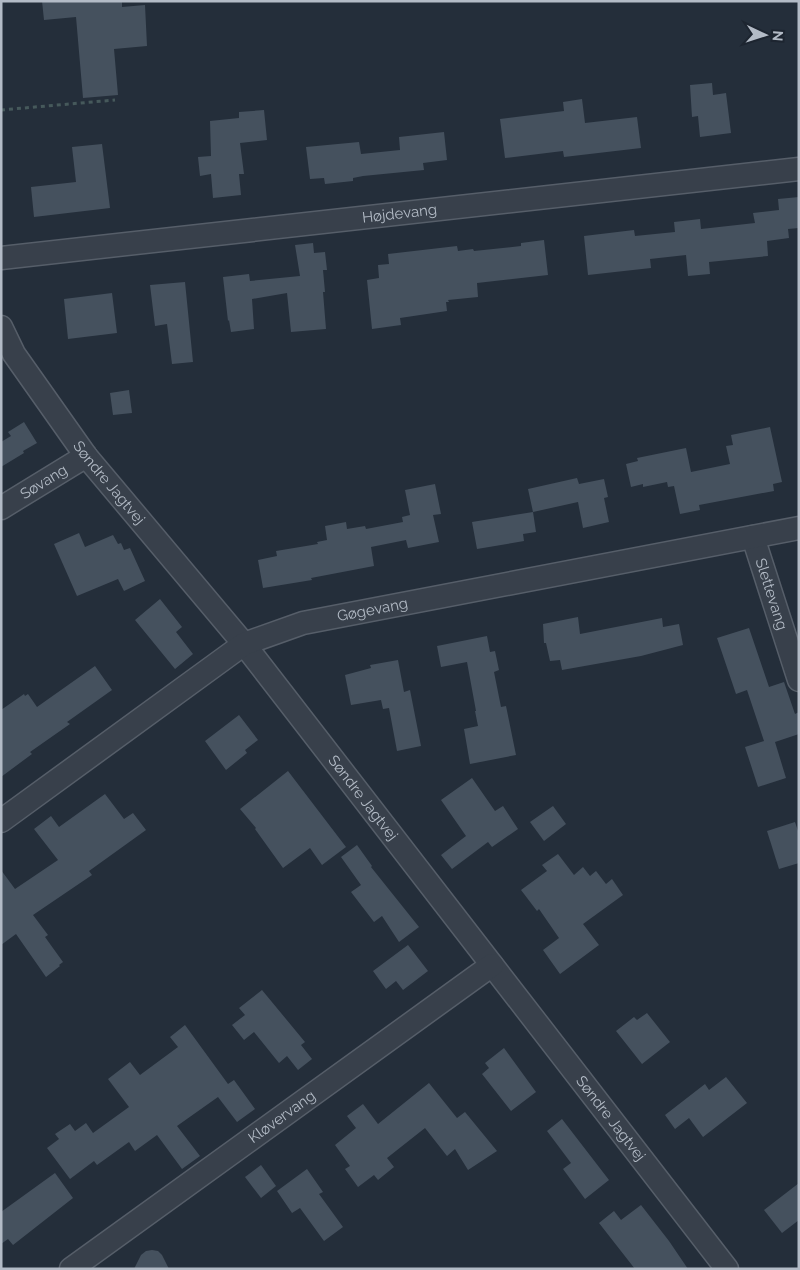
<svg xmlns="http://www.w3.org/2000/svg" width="800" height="1270" viewBox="0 0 800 1270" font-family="Raleway,sans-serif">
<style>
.building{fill:#45515e}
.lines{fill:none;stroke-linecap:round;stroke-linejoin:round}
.minor-casing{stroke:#565e69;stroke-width:25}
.path{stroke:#46595b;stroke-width:3;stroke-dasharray:4 4;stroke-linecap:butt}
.minor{stroke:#38404b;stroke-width:22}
.labels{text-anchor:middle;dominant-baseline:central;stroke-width:5;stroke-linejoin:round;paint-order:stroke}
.street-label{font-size:15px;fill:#b3bbc6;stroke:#1d2530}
</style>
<rect width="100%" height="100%" fill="#242e3a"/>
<g class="building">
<polygon points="42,1 122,1 122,7 145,5 147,46 114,49 118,95 83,98 76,17 44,20"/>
<polygon points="712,83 713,95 726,93 731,133 700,137 698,116 692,117 690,85"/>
<polygon points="582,99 585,123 637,117 641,148 564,157 563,151 505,158 500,119 564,111 563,102"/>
<polygon points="264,110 267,140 240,143 244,174 239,174 241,195 213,198 211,174 200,176 198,157 211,156 210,121 239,118 239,112"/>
<polygon points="444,132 447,160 423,163 424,170 363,176 353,178 353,181 325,184 324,178 310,179 306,147 359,142 361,154 400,150 399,137"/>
<polygon points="102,144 110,208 34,217 31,187 76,182 72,147"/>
<polygon points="799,197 799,228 788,229 789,238 767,241 768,256 709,262 710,274 688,276 686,255 650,259 651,268 588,275 584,236 634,230 635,236 675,232 674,222 700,219 701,229 755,223 753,213 779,210 778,199"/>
<polygon points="544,240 548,275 477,283 478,297 448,300 449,302 446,302 447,311 400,318 401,325 372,329 367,280 379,278 378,265 389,264 388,254 457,246 458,251 473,249 474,251 521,246 521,243"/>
<polygon points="313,243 314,253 325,252 327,270 323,270 325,292 323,292 326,329 291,332 287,293 252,299 254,329 231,332 229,320 228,321 223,277 249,274 250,281 300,276 295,245"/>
<polygon points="185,282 193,362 172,364 167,324 155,326 150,285"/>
<polygon points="112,293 117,333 68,339 64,299"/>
<polygon points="129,390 132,413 113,415 110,393"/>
<polygon points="24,422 37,443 23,451 24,453 1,467 1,442 11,436 8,432"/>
<polygon points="770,427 782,482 773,484 774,491 699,505 700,510 680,514 674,486 668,487 667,482 643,487 643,484 631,487 626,464 638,461 637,458 686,448 691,472 730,464 726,446 733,445 731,435"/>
<polygon points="577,478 579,484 604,479 608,497 604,498 609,522 583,528 578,502 533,512 528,489"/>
<polygon points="435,484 441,514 433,515 439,542 408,548 406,540 371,547 374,566 311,578 312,580 263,588 258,560 277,556 276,551 318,544 317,542 327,540 325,526 346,522 347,529 365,526 366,529 403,522 402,517 410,515 405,490"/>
<polygon points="533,512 536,532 523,534 524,541 477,549 472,522"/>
<polygon points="79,533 85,547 113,535 118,544 121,543 124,550 130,548 145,581 124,591 118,579 77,596 54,544"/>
<polygon points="160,599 182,627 176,632 193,654 175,669 135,620"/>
<polygon points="578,617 580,634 662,618 663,627 679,624 683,645 641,656 562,670 560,660 550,661 546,643 544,643 543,624"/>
<polygon points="749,628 769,687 784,682 795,714 799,712 799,734 775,742 786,778 758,787 745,747 764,741 747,690 736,694 717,638"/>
<polygon points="487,636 490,652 495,651 499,670 494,672 501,707 506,706 516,755 470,764 464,729 478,726 475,711 476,711 467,662 441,667 437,646"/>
<polygon points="398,660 404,692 410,690 421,746 397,751 389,708 383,709 381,700 351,705 345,675 371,668 370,665"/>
<polygon points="95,666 112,690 67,722 70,724 30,752 32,754 1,777 1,710 24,694 25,696 28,694 37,707"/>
<polygon points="239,715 258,740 245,750 247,753 226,770 205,741"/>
<polygon points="288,771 346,847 322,865 310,848 283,868 255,829 256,828 240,809"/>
<polygon points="472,778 495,811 503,806 518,829 492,847 488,842 452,869 441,855 466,836 441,800"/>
<polygon points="105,794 124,819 133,813 146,830 89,871 92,875 33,915 48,935 45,937 63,962 59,965 60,966 46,977 16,934 1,945 1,870 15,889 58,860 34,829 51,816 59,827"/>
<polygon points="553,806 566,824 544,841 530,822"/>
<polygon points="795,822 799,834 799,863 779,869 767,831"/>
<polygon points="357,845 372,866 371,867 419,927 399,942 382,916 374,922 351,892 361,885 341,857"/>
<polygon points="558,854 574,875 583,867 590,876 596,871 606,884 612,879 623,895 583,924 599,945 560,974 543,950 559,938 539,909 537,911 521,890 547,871 542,865"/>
<polygon points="408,945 428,971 403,990 396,981 386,989 373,971"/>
<polygon points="262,990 305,1042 301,1045 312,1059 298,1070 287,1056 279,1063 254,1032 244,1040 232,1025 245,1015 239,1008"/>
<polygon points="647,1013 670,1042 642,1064 616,1031 634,1017 637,1020"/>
<polygon points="185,1025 228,1084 234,1080 255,1109 237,1122 218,1097 177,1126 200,1156 182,1169 157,1135 135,1151 129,1142 97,1165 94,1161 70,1179 47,1148 59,1139 55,1134 70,1124 75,1131 86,1123 93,1133 129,1107 108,1079 130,1062 140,1075 178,1047 170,1037"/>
<polygon points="504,1048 536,1092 511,1111 482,1074 489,1068 485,1063"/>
<polygon points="726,1077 747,1103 703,1137 689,1118 675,1129 665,1115 705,1084 709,1090"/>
<polygon points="429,1083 457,1118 465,1112 497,1151 468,1170 455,1149 447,1156 425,1128 387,1158 394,1167 378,1180 374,1175 358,1187 345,1169 350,1166 335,1145 356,1128 347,1116 363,1104 378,1124"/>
<polygon points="562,1119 609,1180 585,1199 563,1169 571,1163 547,1131"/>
<polygon points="261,1165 276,1186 261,1198 245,1177"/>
<polygon points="307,1169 323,1192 319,1194 343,1227 324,1241 300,1208 292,1213 277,1191"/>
<polygon points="55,1173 73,1198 13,1245 8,1239 1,1244 1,1212"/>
<polygon points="799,1183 799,1220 782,1233 764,1210"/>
<polygon points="641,1205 669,1241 688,1269 635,1269 599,1223 614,1211 621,1220"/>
<polygon points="152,1250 158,1251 162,1255 169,1269 134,1269 141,1255 146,1251"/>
</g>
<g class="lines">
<defs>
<g id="minor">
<path id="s1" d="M1,258L799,169"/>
<path id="s2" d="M1,327L14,354L86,456L244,644L727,1269"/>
<path id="s3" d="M1,508L86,456"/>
<path id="s4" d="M753,537L799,680"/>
<path id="s5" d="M1,821L244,644L303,623L799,528"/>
<path id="s6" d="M71,1269L492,965"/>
</g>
</defs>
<use href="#minor" class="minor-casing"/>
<polyline class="path" points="1,110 115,100"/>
<use href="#minor" class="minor"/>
</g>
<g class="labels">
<g class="street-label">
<text stroke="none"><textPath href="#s1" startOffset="401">Højdevang</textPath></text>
<text stroke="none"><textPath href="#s3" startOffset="50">Søvang</textPath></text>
<text stroke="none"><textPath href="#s2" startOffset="190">Søndre Jagtvej</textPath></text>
<text stroke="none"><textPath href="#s4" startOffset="60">Slettevang</textPath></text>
<text stroke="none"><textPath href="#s5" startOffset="434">Gøgevang</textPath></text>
<text stroke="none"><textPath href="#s2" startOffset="595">Søndre Jagtvej</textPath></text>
<text stroke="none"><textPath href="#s6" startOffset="260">Kløvervang</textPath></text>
<text stroke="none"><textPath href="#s2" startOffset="1000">Søndre Jagtvej</textPath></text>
</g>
</g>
<rect width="800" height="1270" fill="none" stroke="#b3bbc6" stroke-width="5"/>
<g transform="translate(765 35) rotate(94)" stroke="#1d2530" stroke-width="4" paint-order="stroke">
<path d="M0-4L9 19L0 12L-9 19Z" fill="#b3bbc6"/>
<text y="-8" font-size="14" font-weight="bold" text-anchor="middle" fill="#b3bbc6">N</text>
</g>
</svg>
